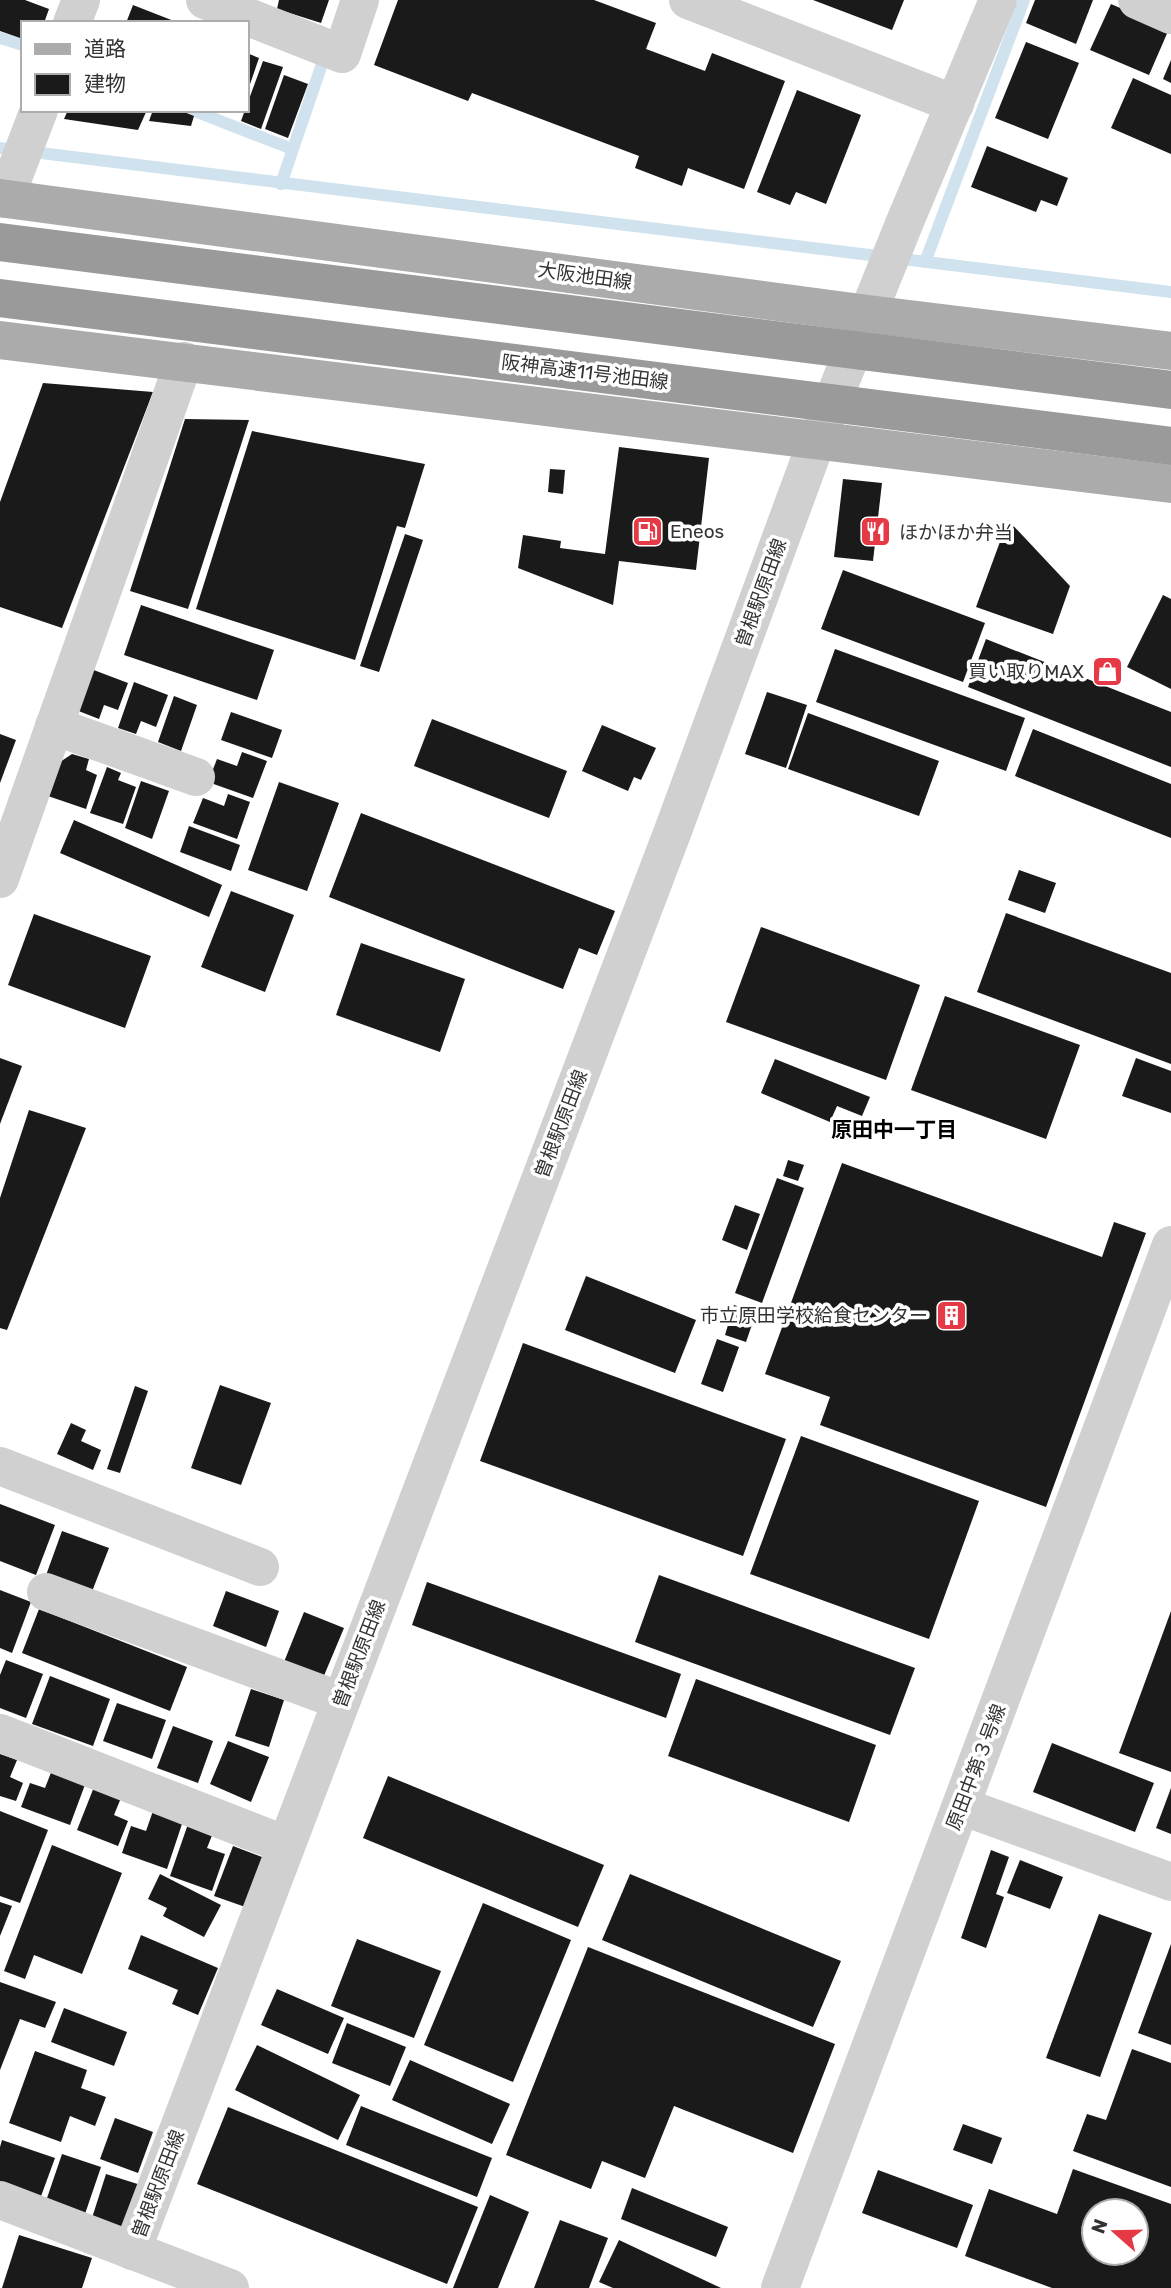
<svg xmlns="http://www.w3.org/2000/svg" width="1171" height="2288" viewBox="0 0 1171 2288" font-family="Rubik,'Noto Sans JP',sans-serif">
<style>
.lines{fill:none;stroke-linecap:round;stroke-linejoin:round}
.stream{stroke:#cfe2ee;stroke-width:12}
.building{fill:#1a1a1a;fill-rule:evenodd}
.minor{stroke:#d0d0d0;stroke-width:38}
.major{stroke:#ababab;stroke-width:38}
.highway{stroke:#9a9a9a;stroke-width:38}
.labels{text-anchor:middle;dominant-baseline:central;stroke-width:7;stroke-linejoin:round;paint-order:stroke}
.street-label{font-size:19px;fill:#333;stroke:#fff}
.poi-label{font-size:19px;fill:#333;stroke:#fff;text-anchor:start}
.neighbourhood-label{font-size:21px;font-weight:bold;fill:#000;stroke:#fff}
</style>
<rect width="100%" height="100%" fill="#fff"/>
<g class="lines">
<g class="stream">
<polyline points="0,38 23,45"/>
<polyline points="192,110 292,149"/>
<polyline points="0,148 1171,292"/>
<polyline points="281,184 323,61"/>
<polyline points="925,262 1024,0"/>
</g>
</g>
<g class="building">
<polygon points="0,0 25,0 49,9 44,23 23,23 23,39 0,31"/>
<polygon points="279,0 329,0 321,23 277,9"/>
<polygon points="398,0 594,0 656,23 646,49 705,71 712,53 785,81 744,189 688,168 682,186 635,168 639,156 472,93 468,101 374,65"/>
<polygon points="813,0 904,0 892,30"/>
<polygon points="1035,0 1093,0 1076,44 1026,23"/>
<polygon points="1111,4 1169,29 1149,75 1090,50"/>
<polygon points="133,5 179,23 126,23"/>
<polygon points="1026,42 1079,63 1048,139 995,118"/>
<polygon points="247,53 259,58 247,93"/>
<polygon points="1171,60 1171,83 1163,79"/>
<polygon points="263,61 283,67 261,129 241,121"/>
<polygon points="284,75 308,84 288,138 265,129"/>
<polygon points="1133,78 1171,95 1171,154 1111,128"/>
<polygon points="797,90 861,115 826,204 796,192 790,205 757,192"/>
<polygon points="68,110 147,110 138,130 64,119"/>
<polygon points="153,110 179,110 194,116 191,126 149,121"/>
<polygon points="987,146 1068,178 1057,206 1041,200 1036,212 971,187"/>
<polygon points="43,383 153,392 62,628 0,607 0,502"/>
<polygon points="185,419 249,420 188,609 130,591"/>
<polygon points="252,431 425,464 405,528 397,526 355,660 196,609"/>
<polygon points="619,447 709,458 696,570 619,561 613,605 518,568 523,535 561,541 560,548 605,554"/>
<polygon points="550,469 565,470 563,494 548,492"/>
<polygon points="843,479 882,483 873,561 834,557"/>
<polygon points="1008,520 1070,586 1053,634 976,607"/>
<polygon points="405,534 423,540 379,672 360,666"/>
<polygon points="843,570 985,623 963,682 821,629"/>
<polygon points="1163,595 1171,599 1171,689 1127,667"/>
<polygon points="141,605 274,650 257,700 124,655"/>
<polygon points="986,639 1171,712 1171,767 968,687"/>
<polygon points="835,649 1025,718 1006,771 816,702"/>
<polygon points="91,669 128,683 118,710 104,705 99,719 76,710"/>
<polygon points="134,682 168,695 156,727 141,721 136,734 118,728"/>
<polygon points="767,692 807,705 786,768 745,754"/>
<polygon points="174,696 197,705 181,751 158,742"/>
<polygon points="231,712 282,730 272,758 221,740"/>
<polygon points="808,713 939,761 919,816 788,769"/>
<polygon points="432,719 567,771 549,818 414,766"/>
<polygon points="602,725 656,748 641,780 634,777 628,791 582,771"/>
<polygon points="1033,729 1171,784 1171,838 1015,776"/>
<polygon points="0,734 16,740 0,783"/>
<polygon points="242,752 267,761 253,798 208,782 217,759 237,766"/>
<polygon points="72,754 89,759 86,770 97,775 86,809 48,796 60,762"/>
<polygon points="107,767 121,773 118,780 136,787 123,824 90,813"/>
<polygon points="141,781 169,791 152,839 125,828"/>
<polygon points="279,782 339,803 307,891 248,870"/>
<polygon points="228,794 250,802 237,839 193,823 203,798 224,806"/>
<polygon points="361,813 615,911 597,955 579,948 563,989 329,897"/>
<polygon points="74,820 222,885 209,917 60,853"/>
<polygon points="189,826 240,845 231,871 180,852"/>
<polygon points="1019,870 1056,883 1045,913 1008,900"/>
<polygon points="231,891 294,915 265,992 201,967"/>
<polygon points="1006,913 1171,973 1171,1064 977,992"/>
<polygon points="34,914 151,956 125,1028 8,985"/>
<polygon points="761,927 920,985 886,1080 726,1022"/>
<polygon points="361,943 465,979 440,1052 336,1015"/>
<polygon points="945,996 1080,1045 1046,1139 911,1090"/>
<polygon points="0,1058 22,1066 0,1124"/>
<polygon points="1136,1058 1171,1071 1171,1113 1122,1096"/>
<polygon points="775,1059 870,1097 862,1116 837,1106 830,1122 761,1093"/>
<polygon points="29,1110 86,1128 7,1330 0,1328 0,1198"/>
<polygon points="788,1160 804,1165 798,1181 783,1176"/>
<polygon points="842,1163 1102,1257 1114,1222 1146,1233 1046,1507 820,1425 830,1397 765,1374"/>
<polygon points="777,1178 804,1188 762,1303 735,1293"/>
<polygon points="735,1205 760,1214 747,1250 722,1240"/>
<polygon points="586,1276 696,1320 675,1373 565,1330"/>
<polygon points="734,1305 756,1313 746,1342 725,1335"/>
<polygon points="717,1339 739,1347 723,1392 701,1384"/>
<polygon points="523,1343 786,1439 743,1556 480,1461"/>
<polygon points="220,1385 271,1403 241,1485 191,1468"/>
<polygon points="135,1386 148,1391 120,1473 107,1469"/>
<polygon points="71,1423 86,1430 81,1441 101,1450 93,1470 57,1454"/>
<polygon points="801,1436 979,1501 929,1639 750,1574"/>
<polygon points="0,1504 55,1525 36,1575 0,1561"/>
<polygon points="62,1531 109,1548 91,1594 45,1578"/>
<polygon points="659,1575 915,1668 890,1735 635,1642"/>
<polygon points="427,1582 681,1674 666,1718 412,1625"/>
<polygon points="0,1590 31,1602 12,1653 0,1648"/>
<polygon points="226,1591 279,1611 266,1647 213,1626"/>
<polygon points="39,1609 187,1667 170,1711 22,1653"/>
<polygon points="1171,1611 1171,1772 1119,1753"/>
<polygon points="304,1612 344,1628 323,1678 284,1662"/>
<polygon points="6,1660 43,1674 26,1718 0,1708 0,1675"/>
<polygon points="50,1676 110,1699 93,1746 32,1724"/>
<polygon points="696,1679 876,1745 849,1822 668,1756"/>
<polygon points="251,1689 284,1700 269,1747 235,1736"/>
<polygon points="117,1703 166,1720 152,1759 103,1741"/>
<polygon points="173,1726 213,1741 198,1783 157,1768"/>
<polygon points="228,1741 269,1757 251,1802 210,1784"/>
<polygon points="1052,1743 1154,1783 1135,1832 1033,1792"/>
<polygon points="0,1754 17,1760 10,1777 23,1783 16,1801 0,1796"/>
<polygon points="52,1770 86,1782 70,1825 21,1807 30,1783 45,1788"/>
<polygon points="388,1776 604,1865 578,1927 363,1838"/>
<polygon points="96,1782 123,1793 114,1815 128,1821 118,1846 77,1830"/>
<polygon points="1171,1788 1171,1834 1156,1828"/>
<polygon points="0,1811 48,1830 20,1903 0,1896"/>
<polygon points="153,1811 183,1821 167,1869 122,1853 131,1826 146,1831"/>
<polygon points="188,1824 213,1833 207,1848 225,1854 212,1891 170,1876"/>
<polygon points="52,1845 122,1873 82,1974 34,1955 25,1979 4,1971"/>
<polygon points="233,1846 270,1860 251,1909 214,1896"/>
<polygon points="991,1850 1009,1857 996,1894 1004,1897 986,1948 961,1938"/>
<polygon points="1020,1860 1063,1877 1050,1909 1007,1893"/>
<polygon points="160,1874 221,1905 204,1937 163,1916 167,1908 148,1899"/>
<polygon points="630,1874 841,1961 813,2027 602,1940"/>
<polygon points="0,1902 12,1906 0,1936"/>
<polygon points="483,1903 571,1940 513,2082 424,2045"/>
<polygon points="1099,1914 1152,1933 1100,2077 1046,2058"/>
<polygon points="141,1935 218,1968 198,2015 172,2004 178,1990 128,1969"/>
<polygon points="357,1939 441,1971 414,2038 331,2006"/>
<polygon points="1171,1944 1171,2045 1138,2033"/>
<polygon points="588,1947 835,2044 793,2153 674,2106 645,2178 602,2161 591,2189 506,2155"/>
<polygon points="0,1982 56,2002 45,2028 20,2019 0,2070"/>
<polygon points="277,1989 344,2018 328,2054 261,2025"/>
<polygon points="64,2008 127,2032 114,2066 51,2042"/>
<polygon points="347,2023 406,2047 390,2086 332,2063"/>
<polygon points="257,2045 360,2095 338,2140 235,2090"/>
<polygon points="1132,2049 1171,2063 1171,2187 1073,2151 1087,2114 1106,2120"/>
<polygon points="35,2051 87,2070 81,2088 106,2097 95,2126 70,2116 61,2142 9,2123"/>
<polygon points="410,2060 510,2104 492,2144 392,2100"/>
<polygon points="361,2106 492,2158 477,2197 346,2145"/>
<polygon points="228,2107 478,2207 447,2284 197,2184"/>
<polygon points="115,2118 153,2132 138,2173 100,2159"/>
<polygon points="963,2124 1002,2138 992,2164 953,2150"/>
<polygon points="2,2140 55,2158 40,2199 0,2186 0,2147"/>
<polygon points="62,2154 101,2167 85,2214 46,2201"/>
<path d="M1073,2169L1171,2204V2288H1052L965,2256L989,2189L1057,2214ZM1094,2211H1136V2253H1094Z"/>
<polygon points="878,2170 973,2205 957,2248 862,2213"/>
<polygon points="106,2174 147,2187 132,2231 92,2218"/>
<polygon points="632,2188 728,2227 716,2257 621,2219"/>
<polygon points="490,2195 529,2212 498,2288 453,2288"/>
<polygon points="560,2220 608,2238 589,2288 534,2288"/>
<polygon points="19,2235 92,2258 82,2288 2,2288"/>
<polygon points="619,2240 721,2288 613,2288 599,2282"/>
</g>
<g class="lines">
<g class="minor">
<polyline points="205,0 342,54 360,0"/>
<polyline points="688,0 955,104"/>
<polyline points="1137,0 1171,15"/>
<polyline points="72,23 81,0"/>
<polyline points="5,199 39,110"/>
<polyline points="54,726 196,777"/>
<polyline points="0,879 184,361"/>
<polyline points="0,1466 260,1567"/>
<polyline points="46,1592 341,1701"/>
<polyline points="0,1733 286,1845"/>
<polyline points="961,1806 1171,1882"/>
<polyline points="0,2200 230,2288"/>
<polyline points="132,2251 674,828 817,440 904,224 998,0"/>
<polyline points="780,2288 1171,1245"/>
</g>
<g class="major">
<polyline points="0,198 868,314 1171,351"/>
<polyline points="0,340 1171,484"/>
</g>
<g class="highway">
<polyline points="0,242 1171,390"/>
<polyline points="0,298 1171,446"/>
</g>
</g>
<defs>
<symbol id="fuel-square" viewBox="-11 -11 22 22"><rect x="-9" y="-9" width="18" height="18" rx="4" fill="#e63946" stroke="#fff"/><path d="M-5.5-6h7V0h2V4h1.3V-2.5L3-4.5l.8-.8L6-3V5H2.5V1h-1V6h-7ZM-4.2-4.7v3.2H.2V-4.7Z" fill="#fff"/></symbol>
<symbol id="restaurant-square" viewBox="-11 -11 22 22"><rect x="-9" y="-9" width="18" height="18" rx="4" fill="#e63946" stroke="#fff"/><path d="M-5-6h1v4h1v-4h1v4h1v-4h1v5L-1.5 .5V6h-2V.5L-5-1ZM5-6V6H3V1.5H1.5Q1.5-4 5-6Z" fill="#fff"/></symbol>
<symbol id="shop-square" viewBox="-11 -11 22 22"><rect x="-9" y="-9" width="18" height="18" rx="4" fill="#e63946" stroke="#fff"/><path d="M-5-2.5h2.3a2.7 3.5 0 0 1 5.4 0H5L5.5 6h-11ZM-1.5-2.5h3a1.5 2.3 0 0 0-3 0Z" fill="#fff"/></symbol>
<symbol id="building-square" viewBox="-11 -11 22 22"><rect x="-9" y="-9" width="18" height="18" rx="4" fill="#e63946" stroke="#fff"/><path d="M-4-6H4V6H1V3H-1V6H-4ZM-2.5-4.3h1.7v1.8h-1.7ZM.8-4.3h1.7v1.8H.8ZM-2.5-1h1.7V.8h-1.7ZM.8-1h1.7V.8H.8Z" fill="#fff"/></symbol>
</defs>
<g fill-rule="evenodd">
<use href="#fuel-square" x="630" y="514" width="35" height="35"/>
<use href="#restaurant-square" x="858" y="514" width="35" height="35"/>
<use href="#shop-square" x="1090" y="654" width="35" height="35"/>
<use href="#building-square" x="934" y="1298" width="35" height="35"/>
</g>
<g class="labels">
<g class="street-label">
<text transform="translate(585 276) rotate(8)">大阪池田線</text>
<text transform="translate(585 372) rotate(7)">阪神高速11号池田線</text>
<text transform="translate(761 593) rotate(-70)">曽根駅原田線</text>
<text transform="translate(561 1124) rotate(-69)">曽根駅原田線</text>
<text transform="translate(359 1654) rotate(-69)">曽根駅原田線</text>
<text transform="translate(976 1767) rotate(-69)">原田中第３号線</text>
<text transform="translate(158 2184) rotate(-69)">曽根駅原田線</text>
</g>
<g class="poi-label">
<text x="670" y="531">Eneos</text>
<text x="899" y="532">ほかほか弁当</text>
<text x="1084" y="671" text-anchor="end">買い取りMAX</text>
<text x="928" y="1315" text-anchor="end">市立原田学校給食センター</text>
</g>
<g class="neighbourhood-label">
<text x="894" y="1129">原田中一丁目</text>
</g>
</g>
<rect x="21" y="21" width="228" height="91" fill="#ffffff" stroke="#adadad" stroke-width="2"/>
<rect x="35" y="44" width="35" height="10" fill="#ababab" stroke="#adadad" stroke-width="2"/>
<text x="84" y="56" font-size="21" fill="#333333">道路</text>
<rect x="35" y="74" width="35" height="21" fill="#1a1a1a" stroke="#adadad" stroke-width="2"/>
<text x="84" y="91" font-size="21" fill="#333333">建物</text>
<g transform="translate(1115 2232) rotate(290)"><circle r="33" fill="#ffffff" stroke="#adadad" stroke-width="2"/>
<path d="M0-5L12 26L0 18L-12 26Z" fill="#e63946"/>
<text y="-10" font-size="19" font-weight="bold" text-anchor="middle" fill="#333333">N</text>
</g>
</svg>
